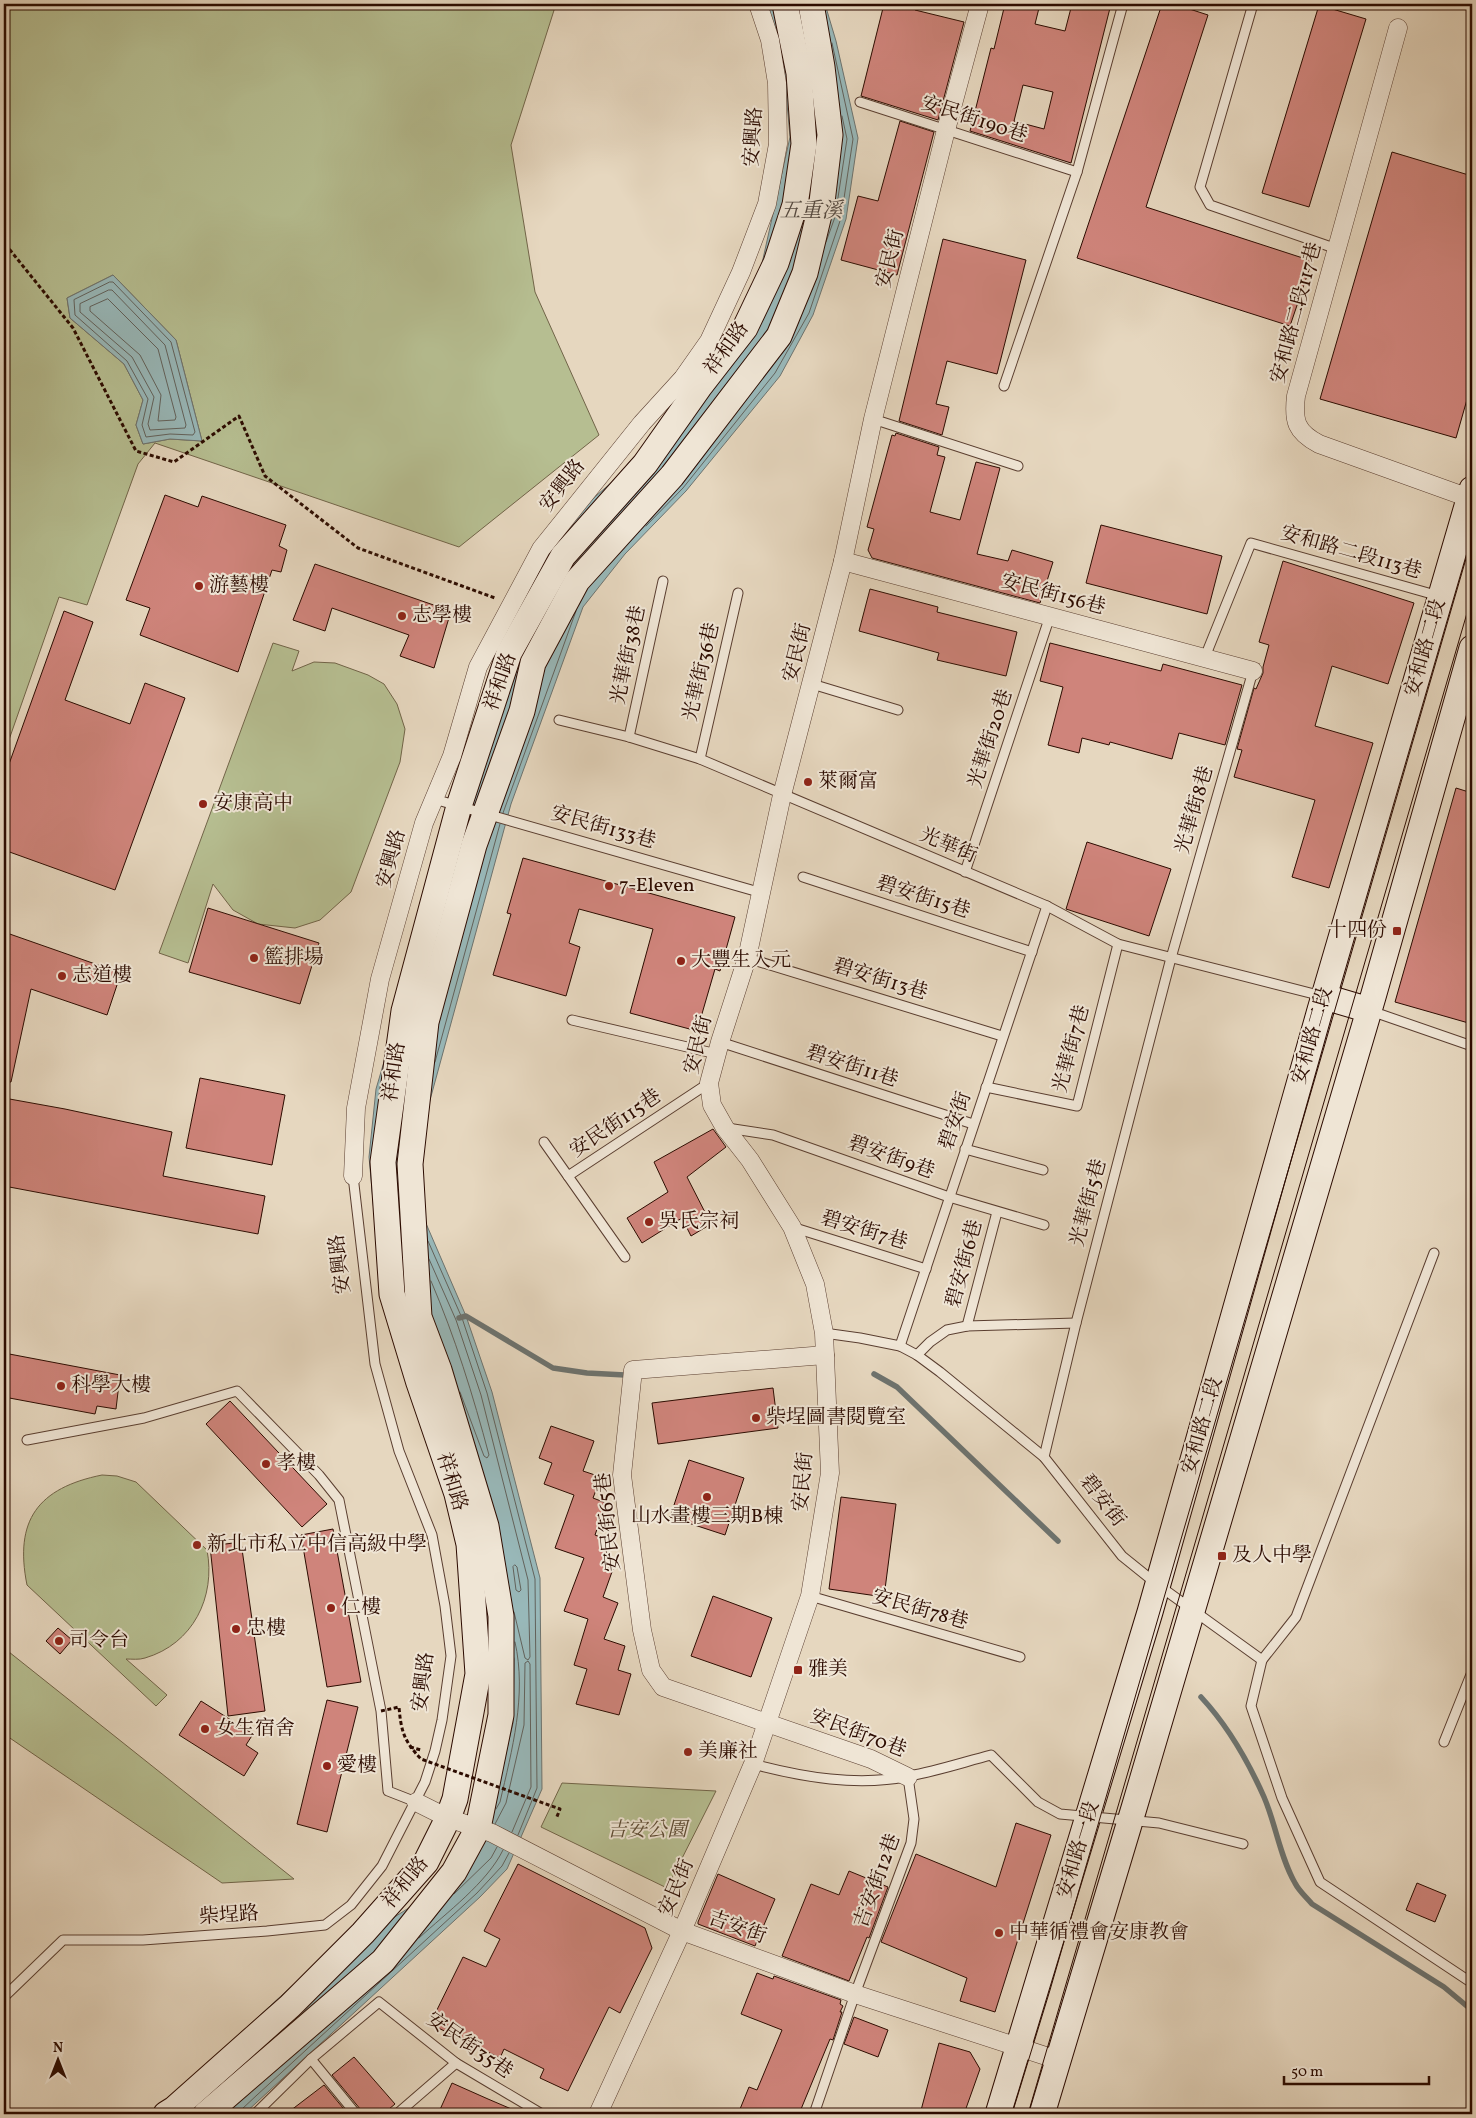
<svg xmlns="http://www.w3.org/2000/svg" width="1476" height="2118" viewBox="0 0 1476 2118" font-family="Vollkorn,'Noto Serif TC',serif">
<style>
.green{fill:#b6be91;stroke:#716448;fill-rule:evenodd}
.water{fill:#98b8b9;stroke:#6d736f}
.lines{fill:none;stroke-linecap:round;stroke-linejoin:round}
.shore{stroke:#62625c;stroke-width:1}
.stream{stroke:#6d736f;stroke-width:5.5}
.building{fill:#cf847b;stroke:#2c0b00;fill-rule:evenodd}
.lane-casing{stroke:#5a3e30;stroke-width:11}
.street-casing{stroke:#5a3e30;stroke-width:19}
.secondary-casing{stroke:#2c0b00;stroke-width:27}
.path{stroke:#2c0b00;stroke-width:3;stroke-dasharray:4 2.5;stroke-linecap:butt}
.lane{stroke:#efe5d5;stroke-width:9}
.street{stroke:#efe5d5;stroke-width:18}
.secondary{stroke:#efe5d5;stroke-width:25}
.tram{stroke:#2c0b00;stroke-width:1}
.path-bridge{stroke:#2c0b00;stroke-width:3;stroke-dasharray:4 2.5;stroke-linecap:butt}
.poi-dot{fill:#8f2418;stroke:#efe5d5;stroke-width:2}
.labels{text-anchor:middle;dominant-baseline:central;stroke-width:4;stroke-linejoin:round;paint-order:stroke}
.street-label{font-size:20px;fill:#2c0b00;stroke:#efe5d5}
.poi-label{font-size:20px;fill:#2c0b00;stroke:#efe5d5;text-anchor:start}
.park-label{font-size:20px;font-style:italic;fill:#5c4a33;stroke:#efe5d5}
.water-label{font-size:21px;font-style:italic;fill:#524841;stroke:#efe5d5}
</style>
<rect width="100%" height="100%" fill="#e6d7bf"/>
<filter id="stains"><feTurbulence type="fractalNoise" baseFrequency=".004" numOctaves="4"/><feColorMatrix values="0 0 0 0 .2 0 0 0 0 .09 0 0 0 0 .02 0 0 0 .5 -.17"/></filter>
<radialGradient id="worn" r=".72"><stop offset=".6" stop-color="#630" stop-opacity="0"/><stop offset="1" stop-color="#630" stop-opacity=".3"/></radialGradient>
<g class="green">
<path d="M4,4H556L511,145L535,292L599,435L459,547L155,443L138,464L87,605L59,597L4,754ZM113,275L176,340L202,441L170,439L143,444L136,425L143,400L124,364L70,318L67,298Z"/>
<polygon points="273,643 299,651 292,671 314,662 335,663 368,675 384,684 397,704 405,729 400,762 351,892 320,920 295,928 258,924 233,910 213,884 188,963 159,953"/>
<path d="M102,1475L117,1476L136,1482L207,1550C216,1597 193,1644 145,1658C139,1660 132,1659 126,1659L167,1695L156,1706L27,1585C14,1520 38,1488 102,1475Z"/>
<polygon points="4,1648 294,1879 222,1883 4,1734"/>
<polygon points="562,1783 716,1791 667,1888 541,1827"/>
</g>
<g class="water">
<polygon points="766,4 825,4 836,41 858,138 846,219 813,315 780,376 686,491 625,554 583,607 511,804 424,1122 415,1198 466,1316 492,1392 540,1578 542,1789 507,1869 480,1897 244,2114 152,2114 305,1974 415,1904 495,1800 513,1723 514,1659 504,1617 376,1234 369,1157 376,1089 459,806 484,689 537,560 566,522 612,482 671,415 737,321 759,277 790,137 782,48"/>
<polygon points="113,275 176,340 202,441 170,439 143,444 136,425 143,400 124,364 70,318 67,298"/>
</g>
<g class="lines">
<g class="shore">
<polyline points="826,242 835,217 847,139 842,116"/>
<polygon points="110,282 113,282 171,342 195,432 193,435 170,434 146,437 142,425 148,399 127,361 75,315 74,300"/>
<polygon points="109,290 112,290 165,345 186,425 185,428 150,430 148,424 154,397 132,357 80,312 80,304"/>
<polygon points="108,299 158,349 176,417 175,420 158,421 161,395 140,355 90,311 90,307"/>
<polyline points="646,526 683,488 775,373 809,313 841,218 853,139 832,43"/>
<polyline points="503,813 576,611"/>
<polyline points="435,1062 500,824"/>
<polyline points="428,1241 462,1318 487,1393 535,1579 537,1788 518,1835"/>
<polyline points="429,1259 456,1320 481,1395 528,1580 530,1657 528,1660 525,1658 514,1612"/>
<path d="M431,1281C455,1337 473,1395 489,1455L487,1458L484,1456L460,1392"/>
<polygon points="515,1565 517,1567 521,1590 519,1592 516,1590 513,1567"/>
<path d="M496,1809L500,1802C512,1750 527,1695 515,1642"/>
<polyline points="495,1824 506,1803 524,1725 525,1663 528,1661 530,1664 531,1787 512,1832"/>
<polyline points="454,1894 491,1858 497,1847"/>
<path d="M419,1938C446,1913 487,1883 503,1850"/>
<polyline points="241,2114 242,2109 257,2095 477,1893 502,1866 509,1853"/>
</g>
<g class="stream">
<polyline points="459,1318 466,1316 553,1368 587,1373 625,1375"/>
<polyline points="874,1374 897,1387 1058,1541"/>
<path d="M1201,1697C1228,1726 1248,1761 1264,1797C1276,1825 1280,1857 1295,1883C1299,1891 1306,1897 1312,1904L1444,1987L1468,2007L1472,2013"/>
</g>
</g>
<g class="building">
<polygon points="884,4 917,4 915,10 964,22 938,120 861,96"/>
<path d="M1005,4H1040L1035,24L1065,31L1072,4H1111L1071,163L970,131L991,48L994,49ZM1023,85L1053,92L1044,129L1014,121Z"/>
<polygon points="1162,4 1174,4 1208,15 1146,207 1312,261 1290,326 1077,258"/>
<polygon points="1319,5 1366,19 1309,207 1262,193"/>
<polygon points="900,121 934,132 897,275 841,260 858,196 878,201"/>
<polygon points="1392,152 1472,176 1472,382 1456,438 1320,399"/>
<polygon points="943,239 1026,260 997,374 947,361 936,404 949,407 942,435 899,421"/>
<polygon points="896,433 939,447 937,455 945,457 930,512 960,520 976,462 1000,468 977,554 1008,561 1012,550 1053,562 1040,603 872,558 868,550 874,529 867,527 892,435 895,436"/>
<polygon points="165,495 198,507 202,496 286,525 279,546 287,550 281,572 272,570 238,672 140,635 150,608 126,600"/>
<polygon points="1101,525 1222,556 1207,614 1086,583"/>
<polygon points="1283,561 1414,603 1388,684 1332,666 1315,726 1373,743 1329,888 1292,877 1315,800 1234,777 1242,750 1237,749 1254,688 1256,689 1263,673 1263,667 1269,645 1259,642"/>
<polygon points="315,564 451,611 434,668 400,656 409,635 332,608 325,631 293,620"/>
<polygon points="870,589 938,607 937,612 1017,632 1006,676 937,660 939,653 859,631"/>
<polygon points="64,611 93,622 65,700 130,724 145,683 185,698 115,890 4,850 4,778"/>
<polygon points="1050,643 1161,671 1163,664 1242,685 1225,745 1179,733 1172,759 1110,742 1109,745 1082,738 1079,753 1048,745 1063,687 1040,681"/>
<polygon points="1456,788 1472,793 1472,1024 1395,1002"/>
<polygon points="1087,842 1171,869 1149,936 1066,909"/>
<polygon points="523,858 735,917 720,971 715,969 697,1031 630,1013 653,929 579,909 569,943 580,947 566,996 493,975 511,914 507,913"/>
<polygon points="208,908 319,943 300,1004 189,972"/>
<polygon points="4,932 121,973 107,1015 31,989 11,1082 4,1082"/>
<polygon points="200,1078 285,1095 272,1165 186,1148"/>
<polygon points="4,1098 65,1109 172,1132 163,1176 265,1196 258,1234 4,1186"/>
<polygon points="713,1129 726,1147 687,1177 711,1224 691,1236 682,1218 642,1243 627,1218 668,1192 654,1162"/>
<polygon points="4,1353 120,1375 116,1409 97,1406 95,1414 4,1397"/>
<polygon points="773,1388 778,1428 658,1444 652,1403"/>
<polygon points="230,1401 327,1504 302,1527 206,1424"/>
<polygon points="551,1426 594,1441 583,1471 601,1477 593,1498 606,1503 595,1535 610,1541 602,1565 613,1569 603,1597 618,1603 604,1639 625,1646 618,1670 631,1674 619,1715 576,1704 587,1669 574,1665 588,1619 564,1611 584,1558 555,1548 574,1495 544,1484 552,1463 539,1458"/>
<polygon points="689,1460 744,1478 725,1535 670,1517"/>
<polygon points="841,1497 896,1504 884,1597 829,1589"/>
<polygon points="333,1529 361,1682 327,1687 301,1535"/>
<polygon points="241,1542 265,1711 228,1716 210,1546"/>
<polygon points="713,1596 772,1618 751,1677 691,1656"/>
<polygon points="58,1628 72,1640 60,1654 46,1641"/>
<polygon points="327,1700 358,1707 327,1832 297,1824"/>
<polygon points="201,1701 253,1734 246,1745 258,1753 244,1776 179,1735"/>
<polygon points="1016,1823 1051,1835 995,2012 960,2001 967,1978 881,1942 916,1854 996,1887"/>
<polygon points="518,1864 645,1928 652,1948 620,2013 609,2007 568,2091 540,2078 544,2069 504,2049 500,2058 430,2024 463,1957 486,1967 500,1939 484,1931"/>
<polygon points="849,1871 888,1887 869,1938 867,1937 849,1981 782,1956 811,1884 839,1895"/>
<polygon points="718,1874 775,1899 755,1946 698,1924 698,1922"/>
<polygon points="1417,1883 1446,1895 1435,1922 1406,1910"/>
<polygon points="757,1973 773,1979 774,1976 841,2000 840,2004 843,2006 840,2012 842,2012 833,2040 830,2039 799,2114 738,2114 749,2087 757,2090 782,2030 741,2014"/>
<polygon points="854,2017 888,2030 878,2057 844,2044"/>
<polygon points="939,2043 970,2052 980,2069 964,2114 920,2114"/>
<polygon points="354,2057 395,2104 383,2114 362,2114 361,2110 332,2075"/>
<polygon points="452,2083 488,2099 523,2114 438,2114"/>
<polygon points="324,2085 348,2114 286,2114"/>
</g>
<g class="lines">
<defs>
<g id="lane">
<polyline points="1253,4 1200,187 1210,205 1337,249"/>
<polyline points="860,102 1077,172"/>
<polyline points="1004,386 1077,172 1123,4"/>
<polyline points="873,419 1018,466"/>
<polyline points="1205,657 1251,543 1439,596"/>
<polyline points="812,684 898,710"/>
<polyline points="559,720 629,737 700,759 1047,906 1118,944 1322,996"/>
<polyline points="629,737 663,581"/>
<polyline points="700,759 738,593"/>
<polyline points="434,799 762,893"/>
<polyline points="965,872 1050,616"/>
<polyline points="803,877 1032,952"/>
<polyline points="747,958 1002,1036"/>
<polyline points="1371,1011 1472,1046"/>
<polyline points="572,1020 717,1054"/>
<polyline points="720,1042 973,1124"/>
<polyline points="986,1087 1077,1106 1118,944"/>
<polyline points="727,1128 773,1135 949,1197 1044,1225"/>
<polyline points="544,1142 625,1257"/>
<polyline points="965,1149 1043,1170"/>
<polyline points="568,1176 709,1083"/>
<polyline points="792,1227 926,1269"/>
<polyline points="967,1326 997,1212"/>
<polyline points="824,1333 860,1338 900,1346 917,1355 940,1372 1044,1457 1122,1556 1158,1585 1262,1660 1296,1617 1434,1253"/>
<polyline points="900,1346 1047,906"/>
<polyline points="917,1355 930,1342 947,1330 967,1326 1076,1323"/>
<polyline points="27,1440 144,1418 237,1391 319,1475 339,1500 381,1711 388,1791 416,1802"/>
<polyline points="1044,1457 1076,1323 1171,958 1253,671"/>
<polyline points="810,1596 1020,1657"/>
<polyline points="1262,1660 1251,1706 1282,1798 1320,1882 1472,1983"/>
<polyline points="1444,1742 1472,1672"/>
<path d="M753,1764C802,1777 858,1787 909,1776C937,1771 964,1762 991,1755L1038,1802L1060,1814L1159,1823L1243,1844"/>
<polyline points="4,1997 63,1940 143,1940 267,1931 325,1925 351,1905 382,1866 425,1782 435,1751 442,1720 451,1656 445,1606 432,1535 399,1451 375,1364 353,1176"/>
<polyline points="311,2059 356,2114"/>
<polyline points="255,2114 311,2059 379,2002 456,2063 542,2114"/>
<polyline points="397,2114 456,2063"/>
<polyline points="814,2114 855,1994 911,1843 914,1819 908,1777"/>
</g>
<g id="street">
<path d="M1398,28L1296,396C1293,421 1296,432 1319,444L1472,499"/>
<polyline points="843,561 1253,671"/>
<polyline points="353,1176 356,1108 380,979 424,823 452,756 478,667 541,549 642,423 683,378 709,341 741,272 767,204 778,144 777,83 770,40 758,4"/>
<polyline points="825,1355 633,1370 622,1475 642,1630 651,1670 663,1687 871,1759 908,1777"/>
<polyline points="416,1802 448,1818 492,1833 682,1931 855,1994 1058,2060"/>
<polyline points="598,2114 682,1931 753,1764 810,1596 830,1473 824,1333 815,1284 792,1227 750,1160 725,1128 712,1105 709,1083 720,1042 747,958 782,795 843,561 873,419 946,130 980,4"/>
</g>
<g id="secondary">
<polyline points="1325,997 1369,1010"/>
<polyline points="166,2114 174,2109 290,2006 363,1933 426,1862 448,1818 455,1799 478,1674 469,1544 457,1494 419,1383 392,1294 383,1162 404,1011 459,806 509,653 563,556 645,464 700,386 745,328 776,263 795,205 804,144 799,73 785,4"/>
<polyline points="206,2114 383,1961 454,1872 478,1828 501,1715 501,1616 486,1526 439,1370 419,1317 410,1164 426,1022 474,845 522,711 533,663 577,581 672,476 779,336 805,273 822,202 830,135 822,67 811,4"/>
<polyline points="998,2114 1150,1612 1320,1010 1472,489"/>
<polyline points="1042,2114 1134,1808 1373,997 1472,648"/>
</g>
</defs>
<use href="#lane" class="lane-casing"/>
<use href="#street" class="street-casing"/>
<use href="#secondary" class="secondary-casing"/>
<g class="path">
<polyline points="4,246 10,250 73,328 136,451 174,462 239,416 265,476 358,548 495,598"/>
<polyline points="410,1747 421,1750"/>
<polyline points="515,1793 560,1809 556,1819"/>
</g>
<use href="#lane" class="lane"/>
<use href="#street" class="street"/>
<use href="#secondary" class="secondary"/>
<g class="tram">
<polyline points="1012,2114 1050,1990 1472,538"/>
<polyline points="1028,2114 1472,596"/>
</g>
<path class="path-bridge" d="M381,1711L399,1707C401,1731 404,1741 421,1759L515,1793"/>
</g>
<g class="poi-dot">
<circle cx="199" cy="586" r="5"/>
<circle cx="402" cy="616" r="5"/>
<circle cx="808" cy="782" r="5"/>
<circle cx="203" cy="804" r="5"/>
<circle cx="609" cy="886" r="5"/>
<rect x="1392" y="926" width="10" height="10" rx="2.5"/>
<circle cx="254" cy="958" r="5"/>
<circle cx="681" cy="961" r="5"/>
<circle cx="62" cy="976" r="5"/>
<circle cx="649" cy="1222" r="5"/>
<circle cx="61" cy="1386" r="5"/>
<circle cx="756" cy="1418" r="5"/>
<circle cx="266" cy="1464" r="5"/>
<circle cx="707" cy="1497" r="5"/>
<circle cx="197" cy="1545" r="5"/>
<rect x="1217" y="1551" width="10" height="10" rx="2.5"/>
<circle cx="331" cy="1608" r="5"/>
<circle cx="236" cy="1629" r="5"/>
<circle cx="59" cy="1641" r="5"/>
<rect x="793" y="1665" width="10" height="10" rx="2.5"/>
<circle cx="205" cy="1729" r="5"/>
<circle cx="688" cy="1752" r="5"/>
<circle cx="327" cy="1766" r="5"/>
<circle cx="999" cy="1933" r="5"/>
</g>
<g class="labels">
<g class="street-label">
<text transform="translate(974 120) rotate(18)">安民街190巷</text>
<text transform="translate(754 137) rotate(-86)">安興路</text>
<text transform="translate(891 259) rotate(-76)">安民街</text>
<text transform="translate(1297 313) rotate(-75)">安和路二段117巷</text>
<text transform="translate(727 349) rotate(-54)">祥和路</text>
<text transform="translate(563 486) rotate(-52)">安興路</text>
<text transform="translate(1351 553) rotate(16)">安和路二段113巷</text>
<text transform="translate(1053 595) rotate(15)">安民街156巷</text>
<text transform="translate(1426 648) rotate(-74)">安和路二段</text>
<text transform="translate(798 653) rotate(-76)">安民街</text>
<text transform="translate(629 655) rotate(-78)">光華街38巷</text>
<text transform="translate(702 672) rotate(-77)">光華街36巷</text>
<text transform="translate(501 682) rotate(-71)">祥和路</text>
<text transform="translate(991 739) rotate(-72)">光華街20巷</text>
<text transform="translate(1195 810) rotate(-74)">光華街8巷</text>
<text transform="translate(603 828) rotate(16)">安民街133巷</text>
<text transform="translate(948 846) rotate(23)">光華街</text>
<text transform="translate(392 859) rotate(-75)">安興路</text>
<text transform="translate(923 898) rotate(18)">碧安街15巷</text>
<text transform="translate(880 980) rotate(17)">碧安街13巷</text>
<text transform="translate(1313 1036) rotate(-74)">安和路二段</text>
<text transform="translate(699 1045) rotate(-76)">安民街</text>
<text transform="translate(1072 1049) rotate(-75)">光華街7巷</text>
<text transform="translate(852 1067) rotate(18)">碧安街11巷</text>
<text transform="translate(395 1072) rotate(-82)">祥和路</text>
<text transform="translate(956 1121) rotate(-71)">碧安街</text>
<text transform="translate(616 1124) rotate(-34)">安民街115巷</text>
<text transform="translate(891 1158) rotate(20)">碧安街9巷</text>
<text transform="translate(1089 1203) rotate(-75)">光華街5巷</text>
<text transform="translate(864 1231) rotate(17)">碧安街7巷</text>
<text transform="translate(341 1264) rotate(-97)">安興路</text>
<text transform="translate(965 1264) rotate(-75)">碧安街6巷</text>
<text transform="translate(1203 1426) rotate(-74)">安和路二段</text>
<text transform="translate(451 1482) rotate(73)">祥和路</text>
<text transform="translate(804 1482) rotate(-85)">安民街</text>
<text transform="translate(1102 1501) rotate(52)">碧安街</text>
<text transform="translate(609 1522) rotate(-96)">安民街65巷</text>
<text transform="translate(920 1610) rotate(16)">安民街78巷</text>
<text transform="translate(424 1682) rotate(-83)">安興路</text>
<text transform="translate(858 1734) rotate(21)">安民街70巷</text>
<text transform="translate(1079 1850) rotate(-73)">安和路一段</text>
<text transform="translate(878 1881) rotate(-70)">吉安街12巷</text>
<text transform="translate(406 1883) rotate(-51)">祥和路</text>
<text transform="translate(677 1888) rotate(-67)">安民街</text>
<text transform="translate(229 1916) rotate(-4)">柴埕路</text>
<text transform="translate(737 1928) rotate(20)">吉安街</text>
<text transform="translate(469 2046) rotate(35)">安民街35巷</text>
</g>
<g class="poi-label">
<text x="209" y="586">游藝樓</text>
<text x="412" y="616">志學樓</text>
<text x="818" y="782">萊爾富</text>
<text x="213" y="804">安康高中</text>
<text x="619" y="886">7-Eleven</text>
<text x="1387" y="931" text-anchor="end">十四份</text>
<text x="264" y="958">籃排場</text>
<text x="691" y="961">大豐生入元</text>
<text x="72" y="976">志道樓</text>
<text x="659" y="1222">吳氏宗祠</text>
<text x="71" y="1386">科學大樓</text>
<text x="766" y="1418">柴埕圖書閱覽室</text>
<text x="276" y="1464">孝樓</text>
<text x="707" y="1517" text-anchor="middle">山水畫樓三期B棟</text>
<text x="207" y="1545">新北市私立中信高級中學</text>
<text x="1232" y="1556">及人中學</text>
<text x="341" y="1608">仁樓</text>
<text x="246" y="1629">忠樓</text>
<text x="69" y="1641">司令台</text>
<text x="808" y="1670">雅美</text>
<text x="215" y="1729">女生宿舍</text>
<text x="698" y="1752">美廉社</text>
<text x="337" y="1766">愛樓</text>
<text x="1009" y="1933">中華循禮會安康教會</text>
</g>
<g class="park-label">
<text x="647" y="1831">吉安公園</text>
</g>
<g class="water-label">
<text x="811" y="211">五重溪</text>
</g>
</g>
<rect width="1476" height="2118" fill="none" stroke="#e6d7bf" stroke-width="20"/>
<rect x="5" y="5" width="1466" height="2108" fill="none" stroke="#2c0b00" stroke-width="2.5"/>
<rect x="10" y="10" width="1456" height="2098" fill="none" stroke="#2c0b00"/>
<g transform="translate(58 2060)" stroke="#efe5d5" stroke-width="4" paint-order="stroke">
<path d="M0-4L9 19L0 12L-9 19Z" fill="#2c0b00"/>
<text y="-8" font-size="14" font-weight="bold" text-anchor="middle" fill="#2c0b00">N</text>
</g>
<path d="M1284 2076v8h145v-8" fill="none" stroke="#2c0b00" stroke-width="2.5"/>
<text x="1291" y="2076" font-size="15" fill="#2c0b00" stroke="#efe5d5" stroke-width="4" paint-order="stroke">50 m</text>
<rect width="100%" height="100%" filter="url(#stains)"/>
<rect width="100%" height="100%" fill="url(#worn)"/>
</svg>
